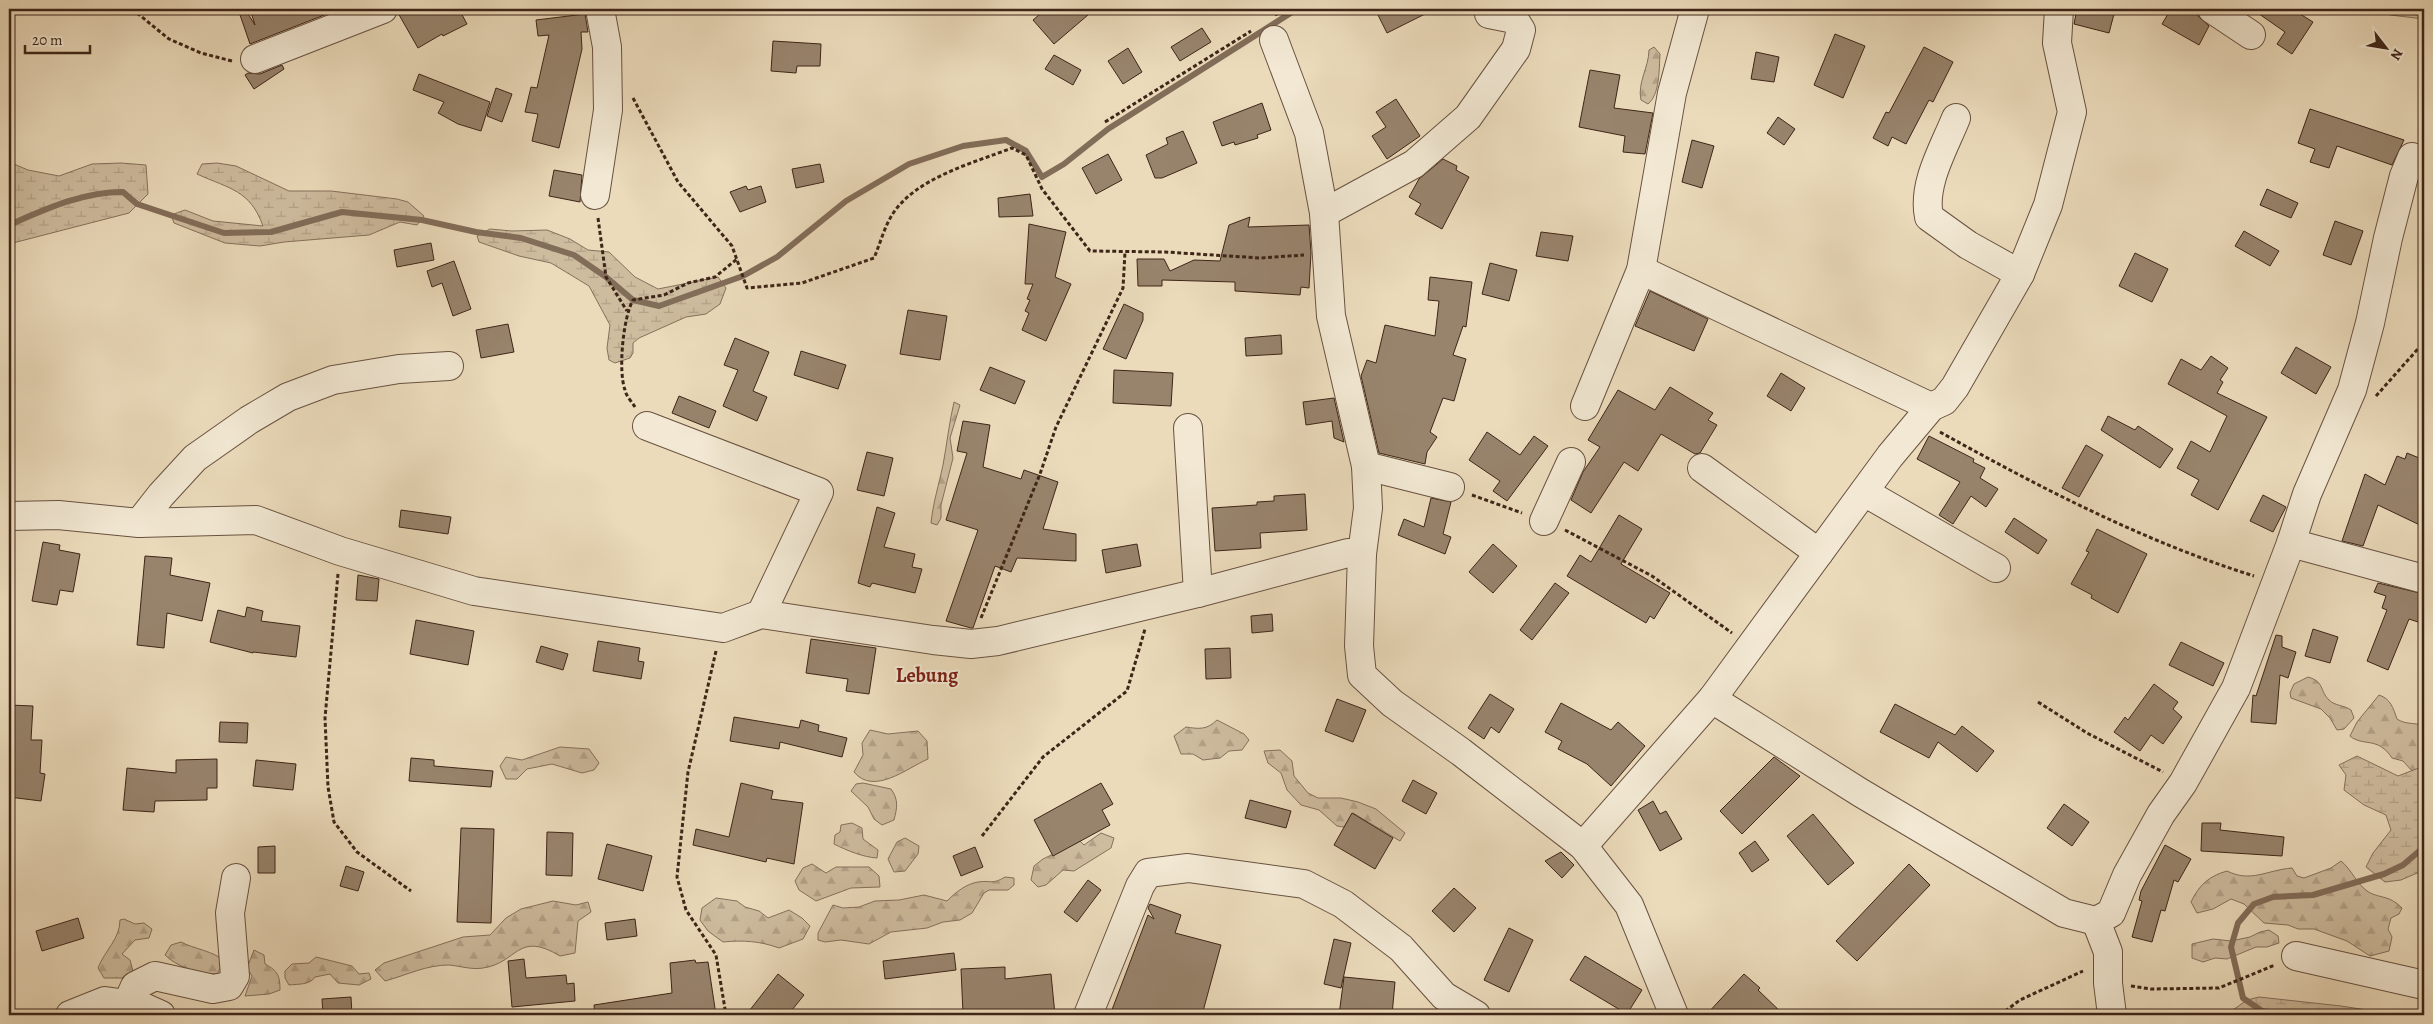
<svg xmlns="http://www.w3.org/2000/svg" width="2433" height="1024" viewBox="0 0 2433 1024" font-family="Alegreya,serif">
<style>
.forest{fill:url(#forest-firs);stroke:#86705c}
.wetland{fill:url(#wetland-marsh);stroke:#86705c}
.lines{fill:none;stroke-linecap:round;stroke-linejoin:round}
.stream{stroke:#826d59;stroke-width:6}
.building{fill:#98846d;stroke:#3e2518}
.minor-casing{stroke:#695241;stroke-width:30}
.path{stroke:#3e2518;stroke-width:3;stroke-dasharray:4 2.5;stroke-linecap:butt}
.minor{stroke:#f2e8d3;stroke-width:28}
.labels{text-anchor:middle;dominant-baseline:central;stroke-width:4;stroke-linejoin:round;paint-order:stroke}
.district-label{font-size:20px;font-weight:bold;fill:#7a1f14;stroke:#f2e8d3}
</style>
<defs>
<pattern id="forest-firs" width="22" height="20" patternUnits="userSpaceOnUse" patternTransform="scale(1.25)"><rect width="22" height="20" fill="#cebc9f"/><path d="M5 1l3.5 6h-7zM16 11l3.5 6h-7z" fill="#b2a188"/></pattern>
<pattern id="wetland-marsh" width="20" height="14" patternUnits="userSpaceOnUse" patternTransform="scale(1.25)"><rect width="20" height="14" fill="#cebc9f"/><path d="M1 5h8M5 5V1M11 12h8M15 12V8" fill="none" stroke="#b2a188"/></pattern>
</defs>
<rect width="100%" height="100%" fill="#ebdbbb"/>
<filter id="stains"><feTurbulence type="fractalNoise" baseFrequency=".004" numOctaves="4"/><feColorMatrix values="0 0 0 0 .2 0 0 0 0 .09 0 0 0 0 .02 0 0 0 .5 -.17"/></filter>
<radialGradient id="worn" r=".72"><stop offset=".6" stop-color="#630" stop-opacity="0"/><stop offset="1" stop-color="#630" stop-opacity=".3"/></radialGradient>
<g class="forest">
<path d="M1654,47L1660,54C1659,70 1660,94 1648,104L1641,100C1637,83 1649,67 1649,50Z"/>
<path d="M954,402L960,405L950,438L953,458L941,505V518L937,525L931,523C933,503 939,484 943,465C947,444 949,423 954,402Z"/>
<path d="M2308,677C2325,682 2319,690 2329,700C2335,706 2344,705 2351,710L2354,718L2344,729L2337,730L2330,718L2321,709L2291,698L2290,693L2294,684Z"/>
<path d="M2379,695C2391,699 2393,708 2397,719C2406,725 2414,722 2424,726V766L2413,772L2403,761L2392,758C2378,736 2363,747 2350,736L2357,722Z"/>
<path d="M1217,720L1244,734L1249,740L1242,750L1229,751L1220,758L1203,760L1193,754H1181L1174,736L1186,727C1199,729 1207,730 1217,720Z"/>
<path d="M870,730L888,734L918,731L927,741L928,759C907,768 874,796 854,772L863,755L862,743Z"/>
<polygon points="560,747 589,749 599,763 594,770 582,773 552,764 527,769 517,779 506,779 500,766 506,757 522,760"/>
<polygon points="1280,750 1292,761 1294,776 1308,793 1318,798 1341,798 1358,802 1376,809 1405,833 1400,841 1353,813 1344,827 1337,826 1319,810 1301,805 1287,790 1281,773 1268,763 1264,751"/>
<path d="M863,783L891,789C899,800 897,808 894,820L882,825L874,819L868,807L851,791L856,784Z"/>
<path d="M852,823L862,828L863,839L878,850L877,858C863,857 848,851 834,844L835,835L840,832L841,825Z"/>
<polygon points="1101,833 1114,838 1111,848 1074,871 1063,870 1046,885 1038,887 1031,880 1034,866 1043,859 1080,841 1084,845"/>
<polygon points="905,838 919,846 918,854 905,871 894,872 888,859 897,842"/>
<path d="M2341,861C2352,870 2356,883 2367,891C2379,899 2388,894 2402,908L2399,914L2391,918L2388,929L2392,937L2389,951L2370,956L2347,941L2314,929H2298L2288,925L2264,923L2244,904L2231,899L2213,909L2197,913L2191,902C2199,885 2209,876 2227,871C2251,883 2267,870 2292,868L2297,876L2304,878L2331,868Z"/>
<polygon points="812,864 826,873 836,867 869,867 879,876 880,887 851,888 816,901 799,890 795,881 803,868"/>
<path d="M1005,877L1014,878V885L1008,890H989L984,893L972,913L960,920L943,922L927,928L891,932L869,944L841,940L825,942L818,940V933L833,905L843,908L859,907L875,901L899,900L924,895L947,901C956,892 966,884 978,882C991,880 992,885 1005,877Z"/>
<path d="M716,898L737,901L745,907L759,911L768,918L789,910L802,918L810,926L803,939L779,948C760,941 743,940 723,942L708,931L700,920L702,908Z"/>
<path d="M553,901L576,905L588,902L591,912L578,921L575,953L560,956C517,930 518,963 483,968C472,970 460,966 449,965C426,965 407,975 385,981L375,970L384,963L463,937L490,935L506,918L521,909Z"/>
<path d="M124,919L135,924L144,923L152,929L149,938L135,940L122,954L130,960L133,971L122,978H104L98,968C105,950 120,939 120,920Z"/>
<polygon points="2269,930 2278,936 2279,943 2267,947 2256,947 2227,959 2215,958 2203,962 2192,958 2192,944 2213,939 2231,941 2250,937 2260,932"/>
<path d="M181,942C194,949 214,951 224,961L217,974C199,974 177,967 165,955L171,945Z"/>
<path d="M254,950L264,955L265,964C278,971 280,976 280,990L269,994L245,996L252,976L247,968Z"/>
<path d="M316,957L352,966L359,974L369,973L371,979L359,985L338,983L330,974L315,977C310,985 298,984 289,985L285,978V971L292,964L309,963Z"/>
</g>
<g class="wetland">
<polygon points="2382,9 2424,9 2424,19 2390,15"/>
<polygon points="9,162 28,170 59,176 92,164 121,163 146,165 148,194 129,213 9,244"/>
<path d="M217,163L236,166L289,191H331L397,199L408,202L424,216L417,225L400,222L369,235L284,242L260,246L225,243L174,223L171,215L185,210L213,221L263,226C250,190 230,189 197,174L202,164Z"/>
<polygon points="490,229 512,231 547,230 570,239 588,250 609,252 635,277 658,289 718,277 726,288 720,304 706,314 686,317 639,338 633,343 633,353 630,358 615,363 609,360 607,348 610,325 589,286 551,263 519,256 479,242 477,236"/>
<polygon points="2357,756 2398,776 2424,766 2424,870 2401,880 2385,882 2366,867 2373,853 2391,830 2386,815 2364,805 2344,790 2346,775 2339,765"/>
<polygon points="2259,997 2341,1006 2399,1015 2234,1015 2233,1010 2247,1000"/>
</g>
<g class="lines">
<g class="stream">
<path d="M9,225C46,209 82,192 123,192L137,204L224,233L271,232L342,212L422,220L476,232L521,238L574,255L606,277L633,300L659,306L743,276L777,257L846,201L909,164L963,146L1006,140L1026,151L1042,177L1064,164L1108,129L1297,9"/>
<polyline points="2286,1015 2262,1011 2243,998 2231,947 2238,923 2254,904 2273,897 2313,895 2384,874 2403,865 2424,847"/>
</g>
</g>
<g class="building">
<polygon points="238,9 245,9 255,25 250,9 337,10 250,44"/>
<polygon points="398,9 459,9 467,24 443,36 442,34 418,48 398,13"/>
<polygon points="1046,9 1095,9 1054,44 1033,20"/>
<polygon points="1375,9 1435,9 1387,33"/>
<polygon points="2077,9 2096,9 2114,14 2109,33 2074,24"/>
<polygon points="2171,9 2196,9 2198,16 2209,26 2199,45 2162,24"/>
<polygon points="2252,9 2292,9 2313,22 2292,54 2277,44 2285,32"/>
<polygon points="585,14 588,32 581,32 582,49 559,148 532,141 538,114 525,112 531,87 537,88 549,35 538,36 536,20"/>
<polygon points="1202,28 1211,42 1180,61 1171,47"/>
<polygon points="1835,34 1865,46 1843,98 1814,85"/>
<polygon points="773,41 821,44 820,66 797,66 796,73 771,71"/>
<polygon points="1924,47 1953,62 1933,102 1929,100 1906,144 1892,137 1888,146 1873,138 1886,112 1889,113"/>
<polygon points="1128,48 1142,72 1123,84 1108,61"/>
<polygon points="1756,52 1779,57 1774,82 1751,79"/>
<polygon points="1054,55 1081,70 1073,85 1045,69"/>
<polygon points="282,65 284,69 254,89 245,75 248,73 260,74"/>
<polygon points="1590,70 1620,75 1614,108 1653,113 1645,154 1623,152 1625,136 1579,127"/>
<polygon points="419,74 490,102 481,131 458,124 438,113 444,102 413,90"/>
<polygon points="496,88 512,94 502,122 487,116"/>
<polygon points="1396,99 1420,136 1387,159 1372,136 1386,127 1376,112"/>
<polygon points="1262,103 1271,130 1257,135 1258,138 1235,145 1234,142 1222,146 1213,122"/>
<polygon points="2310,109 2404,140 2392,165 2337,146 2329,168 2310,162 2315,149 2298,143"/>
<polygon points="1778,117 1795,129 1784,145 1767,133"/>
<polygon points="1183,131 1197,163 1162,178 1155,178 1146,155 1168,144 1166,138"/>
<polygon points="1692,140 1714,146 1702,188 1682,182"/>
<polygon points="1108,154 1122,180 1096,194 1082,168"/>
<polygon points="1443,159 1457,166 1456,170 1469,177 1442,229 1415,214 1421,204 1409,197 1419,179"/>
<polygon points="820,164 824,182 796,188 792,169"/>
<polygon points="554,170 582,175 580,202 549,196"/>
<polygon points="746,186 748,190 761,186 766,202 740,212 730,192"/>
<polygon points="2267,189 2298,203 2291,218 2260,205"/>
<polygon points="1030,194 1033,216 999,217 998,198"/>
<polygon points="1250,217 1248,227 1309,225 1311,253 1309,288 1301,287 1300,295 1235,291 1235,282 1162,280 1162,286 1138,286 1137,259 1164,259 1170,271 1194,260 1220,261 1229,225"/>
<polygon points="2335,221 2363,231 2351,265 2323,255"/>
<polygon points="1029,224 1066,232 1055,277 1071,284 1046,341 1022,330 1029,313 1025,311 1030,300 1027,299 1033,284 1025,284"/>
<polygon points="2244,231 2279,251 2270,266 2235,246"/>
<polygon points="1541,232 1573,236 1568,261 1536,256"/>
<polygon points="431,243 434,260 397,267 394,250"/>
<polygon points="2135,253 2168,269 2152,302 2119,286"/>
<polygon points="454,261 471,309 453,316 442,283 432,287 427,271"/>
<polygon points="1490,263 1517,270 1509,301 1482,294"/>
<polygon points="1430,277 1472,282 1466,327 1463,326 1453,355 1466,359 1454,401 1443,398 1430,432 1437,437 1427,452 1425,464 1379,453 1361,376 1367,360 1376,363 1385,325 1435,336 1439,301 1428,300"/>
<polygon points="1650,291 1708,319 1694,351 1635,326"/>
<polygon points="1124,304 1143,313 1143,320 1126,359 1103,349"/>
<polygon points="908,310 947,316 940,360 900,354"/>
<polygon points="508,324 514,352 481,358 476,330"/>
<polygon points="1281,335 1282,354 1246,356 1245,338"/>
<polygon points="735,338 769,352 753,391 767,397 757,421 723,406 738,370 724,365"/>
<polygon points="2296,347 2331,367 2316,394 2281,373"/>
<polygon points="801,351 846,365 838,389 794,375"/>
<polygon points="2211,356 2228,368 2220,380 2223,382 2217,393 2267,417 2218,510 2191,495 2199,480 2177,468 2191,441 2210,452 2227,416 2168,384 2181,359 2201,370"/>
<polygon points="990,367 1025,381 1015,404 980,390"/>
<polygon points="1114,370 1173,373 1171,406 1113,403"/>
<polygon points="1781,373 1805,388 1791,411 1767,396"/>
<polygon points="1670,387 1713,413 1708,420 1717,425 1700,453 1695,454 1661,434 1638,471 1624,462 1591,513 1571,500 1583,472 1600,447 1588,440 1618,390 1655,410"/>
<polygon points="679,396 716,411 709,428 672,413"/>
<polygon points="1334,398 1344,442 1334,438 1332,421 1306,425 1303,402"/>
<polygon points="2108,416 2135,430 2138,426 2173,449 2160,468 2101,430"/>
<polygon points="963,421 990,425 983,467 1021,479 1024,470 1058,482 1043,529 1076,534 1076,561 1017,558 1011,572 995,566 973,628 971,628 946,621 978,530 946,520 967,453 957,451"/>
<polygon points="1487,432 1520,455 1534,436 1548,446 1507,501 1493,491 1500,481 1469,460"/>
<polygon points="1929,436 1974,459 1973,462 1985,468 1980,478 1998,489 1986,507 1971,496 1953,524 1939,515 1960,482 1917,459"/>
<polygon points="2086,445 2103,455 2079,497 2062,488"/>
<polygon points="867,452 893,458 884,496 857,490"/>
<polygon points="2407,453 2424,460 2424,527 2378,505 2363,546 2342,541 2365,474 2385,485 2397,456 2405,459"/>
<polygon points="1305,494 1307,530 1260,533 1261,548 1215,551 1212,508 1257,505 1257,502 1274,501 1274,496"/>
<polygon points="2263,495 2286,507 2273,532 2250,521"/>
<polygon points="1431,498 1451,502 1443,534 1451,537 1445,554 1398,535 1404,519 1424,527"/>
<polygon points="877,507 895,513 884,547 915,554 912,567 922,569 915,593 872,583 870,587 858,583"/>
<polygon points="401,510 451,517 448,534 399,527"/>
<polygon points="1619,515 1642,529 1621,564 1670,593 1654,619 1650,616 1646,623 1567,576 1580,555 1591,562"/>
<polygon points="2014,518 2047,540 2038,554 2005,532"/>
<polygon points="2097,529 2147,554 2118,613 2091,598 2092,595 2071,584 2089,552 2086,551"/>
<polygon points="43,542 60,545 59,550 80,554 73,592 60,590 57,605 32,601"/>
<polygon points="1137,544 1141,566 1106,573 1102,550"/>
<polygon points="1493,544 1517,566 1493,593 1469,572"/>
<polygon points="145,556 172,558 170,575 210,583 202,621 167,613 164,648 137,645"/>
<polygon points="358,575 379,579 377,601 356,600"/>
<polygon points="1555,583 1569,593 1532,640 1520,630"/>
<polygon points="2378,583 2424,594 2424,624 2409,619 2388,670 2367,661 2387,610 2382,608 2386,596 2374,592"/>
<polygon points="247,607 263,611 261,621 300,626 296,657 253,652 253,653 210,642 218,610 245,617"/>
<polygon points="1272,614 1273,631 1252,633 1251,616"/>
<polygon points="416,620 474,631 468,665 410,654"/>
<polygon points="2313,629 2338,637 2330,663 2305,656"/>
<polygon points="2276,635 2282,636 2282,647 2296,652 2288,678 2280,675 2276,724 2251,722 2253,695 2256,696"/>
<polygon points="811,639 876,648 869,694 846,691 848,679 806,673"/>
<polygon points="598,641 640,648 638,661 644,662 641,679 593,671"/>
<polygon points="2181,642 2224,663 2213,686 2169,665"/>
<polygon points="541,646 568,654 563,670 536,662"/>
<polygon points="1230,648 1231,678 1206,679 1205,649"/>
<polygon points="2154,684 2178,702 2173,709 2182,717 2163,744 2151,735 2140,751 2114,732 2125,717 2128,720"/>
<polygon points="1490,694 1514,709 1499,733 1491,727 1484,739 1468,728"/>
<polygon points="1337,699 1366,710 1353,742 1325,731"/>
<polygon points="1561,703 1611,730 1618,722 1645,746 1611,786 1587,764 1558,749 1562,741 1545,732"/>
<polygon points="1895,704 1955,735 1962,726 1994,751 1977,772 1938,742 1929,758 1880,732"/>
<polygon points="9,705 33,706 31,740 42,740 40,773 45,774 41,801 9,797"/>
<polygon points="734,717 799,728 801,720 819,725 818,731 847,738 842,757 780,742 779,749 730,741"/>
<polygon points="220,722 248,723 247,743 219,742"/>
<polygon points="1774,757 1800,776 1742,834 1720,811"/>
<polygon points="411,758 434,760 434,766 493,771 491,787 409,781"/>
<polygon points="217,759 217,788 207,788 207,800 155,801 154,812 123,810 127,768 176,773 176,760"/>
<polygon points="256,760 296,764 293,790 253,786"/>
<polygon points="1413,780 1437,793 1426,814 1402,801"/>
<polygon points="741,783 773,791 771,799 803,803 794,864 767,858 766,862 693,845 696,829 729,837"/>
<polygon points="1101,783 1113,804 1102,810 1110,825 1053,856 1034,820"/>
<polygon points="1250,800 1291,811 1286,828 1245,818"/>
<polygon points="1653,801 1660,814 1666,811 1682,839 1660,851 1638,810"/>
<polygon points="2064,804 2089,822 2072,846 2047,828"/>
<polygon points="1352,813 1393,838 1375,869 1334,845"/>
<polygon points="1813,814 1854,863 1828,885 1787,836"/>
<polygon points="2202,823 2221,823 2220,830 2284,837 2282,856 2201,851"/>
<polygon points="461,828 494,829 491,923 457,922"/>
<polygon points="547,832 573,833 572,876 546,875"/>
<polygon points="1755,841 1769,860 1752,872 1739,853"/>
<polygon points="607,844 652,856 643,891 598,879"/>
<polygon points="2165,845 2191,859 2178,882 2174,880 2165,911 2161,910 2152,942 2132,937 2142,901 2139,900 2141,891"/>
<polygon points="275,846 275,873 258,873 258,847"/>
<polygon points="975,847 983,867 961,876 953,856"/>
<polygon points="1561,852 1574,865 1562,878 1545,861"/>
<polygon points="1909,864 1930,885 1857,961 1836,941"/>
<polygon points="346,866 364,872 358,891 340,886"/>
<polygon points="1088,880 1101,890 1077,922 1064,912"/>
<polygon points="1454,888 1476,908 1454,932 1432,911"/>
<polygon points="1150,904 1181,915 1175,933 1221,945 1202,1015 1110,1015 1148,915 1154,919 1148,908"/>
<polygon points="78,918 84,938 42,951 36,931"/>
<polygon points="635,919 637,936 607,940 605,923"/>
<polygon points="1509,928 1533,940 1509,992 1484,980"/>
<polygon points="1334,939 1351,943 1341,988 1324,984"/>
<polygon points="954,953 956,970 885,979 883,961"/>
<polygon points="1585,956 1642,990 1627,1014 1570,980"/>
<polygon points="524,959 526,978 566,975 567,984 574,983 575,1001 512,1007 508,961"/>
<polygon points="695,960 696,963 708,962 716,1015 595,1015 594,1005 672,993 670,963"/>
<polygon points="1005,967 1005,979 1051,974 1055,1015 1024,1015 1024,1012 963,1014 961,969"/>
<polygon points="778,974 804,995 788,1015 746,1015"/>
<polygon points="1744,974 1760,988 1758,990 1784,1015 1706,1015"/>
<polygon points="1344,977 1395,982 1392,1015 1339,1015"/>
<polygon points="351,997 352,1015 323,1015 322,999"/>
</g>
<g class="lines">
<defs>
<g id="minor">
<polyline points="2212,9 2251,35"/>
<polyline points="1274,40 1309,133 1324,213 1331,316 1366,466 1368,508 1362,554 1359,646 1362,675 1392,703 1461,752 1583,846 1629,905 1674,1015"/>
<polyline points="255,59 383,9"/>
<path d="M1956,118C1944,148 1922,184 1929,217L1968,245L2020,274"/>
<polyline points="595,195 608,110 607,47 600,9"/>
<polyline points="1324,213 1414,164 1468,117 1516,49 1521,30 1514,19 1489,14"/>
<polyline points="1641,270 1931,407"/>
<polyline points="1585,406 1641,270 1672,93 1695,9"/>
<polyline points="647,426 819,492 761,614"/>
<polyline points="1188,428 1198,593"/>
<polyline points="1366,466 1450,487"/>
<polyline points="1702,468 1819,553"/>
<polyline points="1864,492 1996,568"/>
<polyline points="9,516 58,515 139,523 256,520 340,551 474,591 723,628 761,614 933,640 971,644 998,641 1198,593 1348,553 1362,554"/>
<polyline points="1544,521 1571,462"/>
<polyline points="139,523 161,495 195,458 249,420 288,397 333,380 399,369 449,366"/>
<polyline points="2291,543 2424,579"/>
<polyline points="1712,699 1861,793 2064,913 2096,921 2111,913 2127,875 2161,814 2183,783 2236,688 2291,543 2307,494 2352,390 2370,323 2388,238 2404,176 2412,157"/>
<polyline points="1583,846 1712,699 1890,456 1931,407 1944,401 1955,387 2020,274 2048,205 2072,112 2057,43 2059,9"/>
<polyline points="2096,921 2108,952 2108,983 2112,1015"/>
<polyline points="2296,956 2424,985"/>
<polyline points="127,1004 135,986 155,976 213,989 229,986 235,976 230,913 236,878"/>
<polyline points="70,1015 105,1001 141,1006 161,1015"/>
<polyline points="1088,1015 1140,886 1148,873 1188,868 1304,884 1343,904 1401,948 1444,996 1476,1015"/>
</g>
</defs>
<use href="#minor" class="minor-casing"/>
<g class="path">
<polyline points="9,9 10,9"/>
<polyline points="132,9 169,39 201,53 232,61"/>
<polyline points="1275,15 1285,9"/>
<path d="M633,98L678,182L732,246L747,288L802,283L874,258C880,244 884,228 892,215C915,178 973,163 1012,148L1026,155L1042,189L1090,251L1165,252L1260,258L1304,255"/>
<polyline points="1105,122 1251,31"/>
<polyline points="598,218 606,277 627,311"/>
<polyline points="2376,396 2424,342"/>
<path d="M635,407C632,402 626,396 625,390C618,371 623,318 633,300L664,295L688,283L715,277L737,259"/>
<path d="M1940,432C2041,488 2143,541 2254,576"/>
<polyline points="1472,495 1522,513"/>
<polyline points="1565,530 1652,576 1732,633"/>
<polyline points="338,574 325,718 328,787 334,822 357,852 411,891"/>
<polyline points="981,618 1040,474 1056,427 1123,288 1125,252"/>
<polyline points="716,651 688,772 677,877 686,910 716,955 726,1015"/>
<polyline points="2038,702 2087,733 2163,772"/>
<polyline points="982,836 1043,757 1127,691 1145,629"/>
<polyline points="2131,986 2151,989 2219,988 2275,965"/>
<polyline points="2000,1015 2020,1000 2083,971"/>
</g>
<use href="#minor" class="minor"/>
</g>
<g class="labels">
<g class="district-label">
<text x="927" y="675">Lebung</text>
</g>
</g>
<rect width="2433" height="1024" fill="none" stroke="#ebdbbb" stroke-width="30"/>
<rect x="10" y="10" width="2413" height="1004" fill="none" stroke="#3e2518" stroke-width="2.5"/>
<rect x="15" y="15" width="2403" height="994" fill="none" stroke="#3e2518"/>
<g transform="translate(2386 48) rotate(121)" stroke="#f2e8d3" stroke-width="4" paint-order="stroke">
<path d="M0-4L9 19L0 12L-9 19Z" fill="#3e2518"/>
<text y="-8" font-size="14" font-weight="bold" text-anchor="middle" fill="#3e2518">N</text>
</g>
<path d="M25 45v8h65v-8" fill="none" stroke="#3e2518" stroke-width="2.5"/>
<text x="32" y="45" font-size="15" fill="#3e2518" stroke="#f2e8d3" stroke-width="4" paint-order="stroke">20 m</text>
<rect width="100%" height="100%" filter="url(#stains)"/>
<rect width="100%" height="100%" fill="url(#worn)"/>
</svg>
